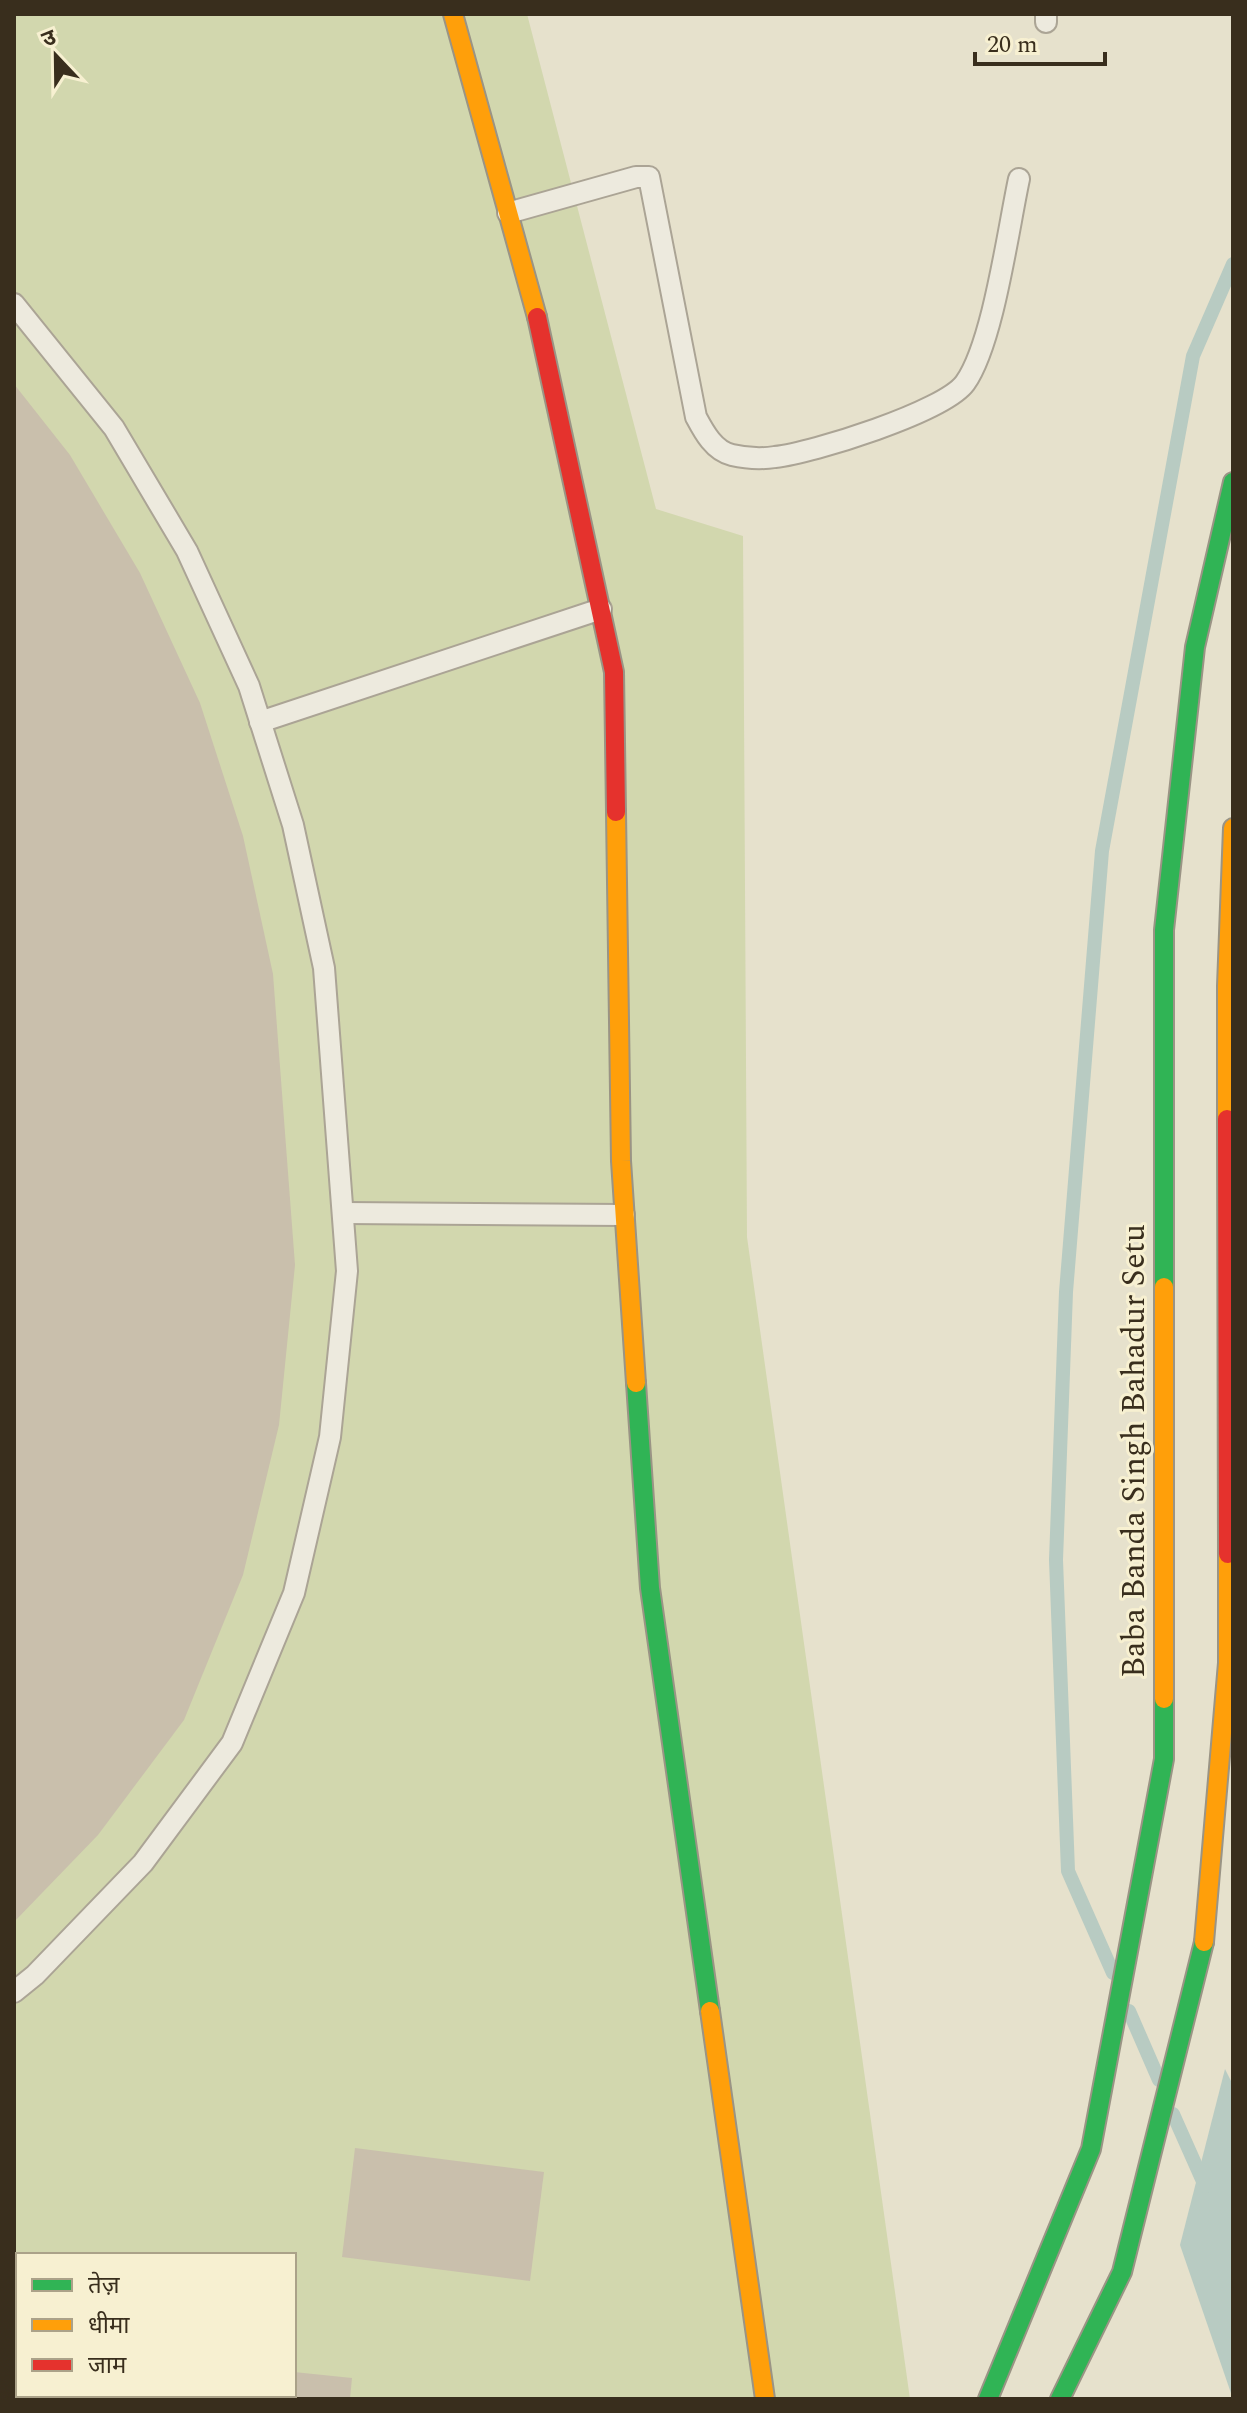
<svg xmlns="http://www.w3.org/2000/svg" width="1247" height="2413" viewBox="0 0 1247 2413" font-family="Spectral,'Noto Sans Devanagari',serif">
<style>
.green{fill:#d2d7ae;fill-rule:evenodd}
.water{fill:#b8cbc2}
.lines{fill:none;stroke-linecap:round;stroke-linejoin:round}
.stream{stroke:#b8cbc2;stroke-width:14}
.building{fill:#c9bfac}
.lane-casing{stroke:#aba495;stroke-width:24}
.fast-casing{stroke:#9a9485;stroke-width:22}
.slow-casing{stroke:#9a9485;stroke-width:22}
.jam-casing{stroke:#9a9485;stroke-width:22}
.lane{stroke:#edeade;stroke-width:20}
.fast{stroke:#30b455;stroke-width:18}
.slow{stroke:#ff9f0a;stroke-width:18}
.jam{stroke:#e5322d;stroke-width:18}
.labels{text-anchor:middle;dominant-baseline:central;stroke-width:6;stroke-linejoin:round;paint-order:stroke}
.street-label{font-size:32px;fill:#392e1d;stroke:#f7f0d1}
</style>
<rect width="100%" height="100%" fill="#e6e1cc"/>
<path class="green" d="M14,14H527L656,509L743,536L747,1237L910,2399H14ZM18,2255H294V2395H18Z"/>
<polygon class="water" points="1225,2069 1233,2085 1233,2399 1180,2245"/>
<g class="lines">
<g class="stream">
<polyline points="1113,1973 1068,1871 1056,1560 1066,1292 1102,851 1193,356 1233,264"/>
<polyline points="1129,2011 1159,2080"/>
<polyline points="1173,2114 1205,2186"/>
</g>
</g>
<g class="building">
<polygon points="14,384 70,455 140,573 200,703 243,836 273,974 295,1265 279,1425 243,1575 184,1720 98,1835 14,1922"/>
<polygon points="355,2148 544,2172 530,2281 342,2257"/>
<polygon points="294,2372 352,2378 350,2399 278,2399 278,2395 294,2395"/>
</g>
<g class="lines">
<defs>
<g id="lane">
<polyline points="1046,22 1046,14"/>
<path d="M508,213L636,177H649L696,417C704,432 714,451 732,455C745,458 762,459 775,457C812,453 944,412 965,383C993,344 1008,230 1019,179"/>
<polyline points="14,304 114,428 187,551 249,686 293,825 324,968 347,1271 330,1437 294,1593 232,1743 143,1863 35,1975 14,1992"/>
<polyline points="260,722 601,609"/>
<polyline points="344,1213 624,1215"/>
</g>
<g id="fast">
<polyline points="1164,1287 1164,930 1195,647 1233,482"/>
<polyline points="636,1383 650,1588 710,2011"/>
<polyline points="988,2399 1091,2149 1164,1759 1164,1699"/>
<polyline points="1060,2399 1122,2272 1204,1942"/>
</g>
<g id="slow">
<polyline points="453,14 537,317"/>
<polyline points="616,812 621,1161 636,1383"/>
<polyline points="1227,1119 1227,986 1233,828"/>
<polyline points="1164,1287 1164,1699"/>
<polyline points="1204,1942 1228,1663 1228,1554"/>
<polyline points="710,2011 765,2399"/>
</g>
<g id="jam">
<polyline points="537,317 614,672 616,812"/>
<polyline points="1227,1119 1228,1554"/>
</g>
</defs>
<use href="#lane" class="lane-casing"/>
<use href="#fast" class="fast-casing"/>
<use href="#slow" class="slow-casing"/>
<use href="#jam" class="jam-casing"/>
<use href="#lane" class="lane"/>
<use href="#fast" class="fast"/>
<use href="#slow" class="slow"/>
<use href="#jam" class="jam"/>
</g>
<g class="labels">
<g class="street-label">
<text transform="translate(1134 1451) rotate(-90)">Baba Banda Singh Bahadur Setu</text>
</g>
</g>
<rect width="1247" height="2413" fill="none" stroke="#392e1d" stroke-width="32"/>
<rect x="16" y="2253" width="280" height="144" fill="#f7f0d1" stroke="#aba289" stroke-width="2"/>
<rect x="32" y="2279" width="40" height="12" fill="#30b455" stroke="#aba289" stroke-width="2"/>
<text x="88" y="2293" font-size="24" fill="#392e1d">तेज़</text>
<rect x="32" y="2319" width="40" height="12" fill="#ff9f0a" stroke="#aba289" stroke-width="2"/>
<text x="88" y="2333" font-size="24" fill="#392e1d">धीमा</text>
<rect x="32" y="2359" width="40" height="12" fill="#e5322d" stroke="#aba289" stroke-width="2"/>
<text x="88" y="2373" font-size="24" fill="#392e1d">जाम</text>
<g transform="translate(56 56) rotate(338)" stroke="#f7f0d1" stroke-width="6" paint-order="stroke">
<path d="M0-6L14 30L0 20L-14 30Z" fill="#392e1d"/>
<text y="-12" font-size="22" font-weight="bold" text-anchor="middle" fill="#392e1d">उ</text>
</g>
<path d="M975 52v12h130v-12" fill="none" stroke="#392e1d" stroke-width="4"/>
<text x="987" y="52" font-size="24" fill="#392e1d" stroke="#f7f0d1" stroke-width="6" paint-order="stroke">20 m</text>
</svg>
